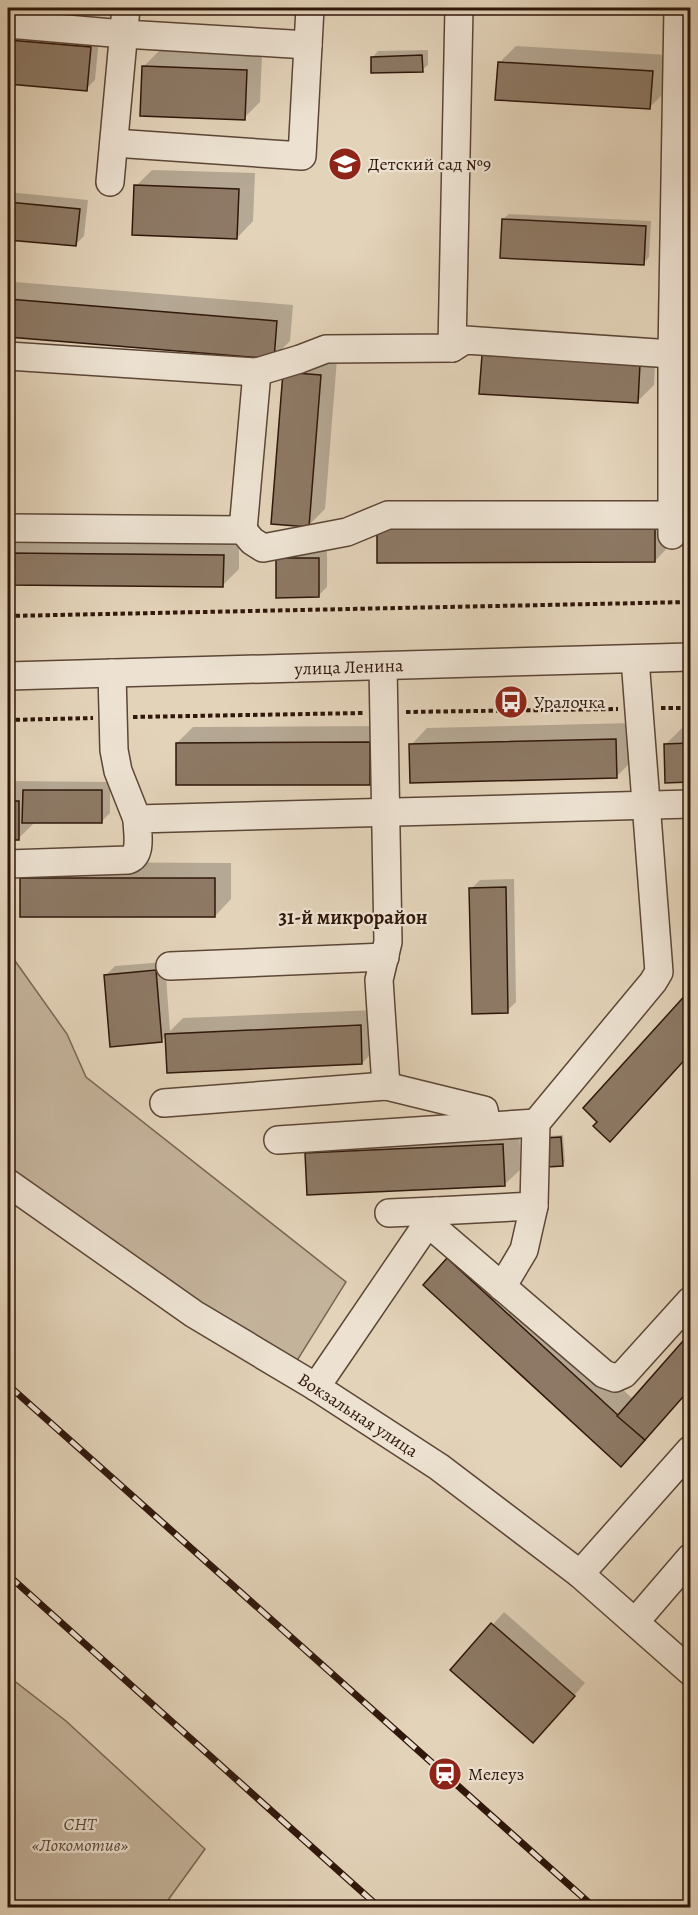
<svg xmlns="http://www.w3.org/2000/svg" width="698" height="1915" viewBox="0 0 698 1915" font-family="Alegreya,serif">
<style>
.green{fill:#c4b39b;stroke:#7a6553;stroke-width:1.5}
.shadow{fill:#0003}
.building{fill:#8d7965;stroke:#2f170b;stroke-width:1.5}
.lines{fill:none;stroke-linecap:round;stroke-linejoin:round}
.minor-casing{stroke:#5c4636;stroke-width:30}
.path{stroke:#2f170b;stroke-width:4;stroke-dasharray:4.5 3;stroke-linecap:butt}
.minor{stroke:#ede2d2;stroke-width:27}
.rail-casing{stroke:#2f170b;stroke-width:7}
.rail{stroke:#ede2d2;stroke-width:4.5;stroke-dasharray:14;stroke-linecap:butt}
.labels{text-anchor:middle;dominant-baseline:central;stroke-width:4.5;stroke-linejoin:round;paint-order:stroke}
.poi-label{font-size:18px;fill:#2f170b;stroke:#ede2d2;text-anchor:start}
.street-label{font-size:18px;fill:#2f170b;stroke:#ede2d2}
.park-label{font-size:18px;font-style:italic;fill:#5c4636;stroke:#ede2d2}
.neighbourhood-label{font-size:20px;font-weight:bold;fill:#2f170b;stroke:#ede2d2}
</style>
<rect width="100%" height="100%" fill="#e3d3b9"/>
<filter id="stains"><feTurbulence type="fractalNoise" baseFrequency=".00333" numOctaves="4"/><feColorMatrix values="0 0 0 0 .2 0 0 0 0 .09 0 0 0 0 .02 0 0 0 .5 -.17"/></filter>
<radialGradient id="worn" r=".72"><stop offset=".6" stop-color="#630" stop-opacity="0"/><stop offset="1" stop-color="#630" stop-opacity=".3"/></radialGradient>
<g class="green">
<polygon points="8,951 67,1034 86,1077 346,1282 293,1367 8,1172"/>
<polygon points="8,1676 66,1721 205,1849 163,1907 8,1907"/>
</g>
<g class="shadow">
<polygon points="8,30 99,39 95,80 86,89 8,82"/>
<polygon points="516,46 668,55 666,91 650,107 499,63"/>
<polygon points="160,50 262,54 260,102 244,118 143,67"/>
<polygon points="428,50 428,65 422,70 373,57 378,51"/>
<polygon points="152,170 255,173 253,221 237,238 136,186"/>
<polygon points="8,192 88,200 84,236 75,245 8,238"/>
<polygon points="509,214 651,221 649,257 644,263 503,219"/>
<polygon points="15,282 293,305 290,341 274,357 8,336 8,289"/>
<polygon points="500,339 656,348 654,385 637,402 483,356"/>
<polygon points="301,356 337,359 325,509 308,526 272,523"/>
<polygon points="671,505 671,544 655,561 394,506"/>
<polygon points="8,537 239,539 239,569 222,586 8,583"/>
<polygon points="327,550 327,587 318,596 277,559"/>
<polygon points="632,723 633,760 617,776 411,745 427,728"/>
<polygon points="386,726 386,767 370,783 177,743 193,727"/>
<polygon points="682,728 690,728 690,781 666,782 666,744"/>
<polygon points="8,781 110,782 110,813 101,822 35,822 19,838 8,838"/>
<polygon points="38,862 231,863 231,899 215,916 22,879"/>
<polygon points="514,879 516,1002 507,1011 471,889 480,880"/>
<polygon points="165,962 170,1031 183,1018 376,1010 378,1047 362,1063 166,1036 161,1041 106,975 115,966"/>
<polygon points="690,993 690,1053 626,1124 599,1121 585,1108"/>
<polygon points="519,1128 521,1169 504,1185 307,1154 323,1137"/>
<polygon points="563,1135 565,1162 562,1164 548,1165 549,1136"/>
<polygon points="464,1243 634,1400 690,1336 690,1389 637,1449 448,1259"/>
<polygon points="504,1612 585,1683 545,1729 452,1670"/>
</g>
<g class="building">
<polygon points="8,40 91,47 87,91 8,84"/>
<polygon points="422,55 423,72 371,73 371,57"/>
<polygon points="498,62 653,71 650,109 495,100"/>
<polygon points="142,66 247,70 245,120 140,116"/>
<polygon points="134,185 239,189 237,239 132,235"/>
<polygon points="8,202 80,209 76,246 8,240"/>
<polygon points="502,219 646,226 644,265 500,258"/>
<polygon points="8,299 277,321 274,359 8,337"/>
<polygon points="482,355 640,364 638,403 479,394"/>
<polygon points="283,372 321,375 309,527 271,524"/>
<polygon points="655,520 655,562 377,563 377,522"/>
<polygon points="8,553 224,555 223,587 8,585"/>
<polygon points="276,558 319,558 319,597 276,598"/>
<polygon points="616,739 617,778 410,783 409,744"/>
<polygon points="370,742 370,785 176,785 176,743"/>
<polygon points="690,743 690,782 665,783 664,744"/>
<polygon points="23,790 102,790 102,823 22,823"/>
<rect x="8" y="801" width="11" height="39"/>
<rect x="20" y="878" width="195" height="39"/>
<polygon points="506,887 508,1013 472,1014 469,888"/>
<polygon points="156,970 162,1042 110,1047 104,975"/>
<polygon points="690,990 690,1054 610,1142 593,1126 597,1122 583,1108"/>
<polygon points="361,1025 362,1064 167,1073 165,1034"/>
<polygon points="561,1137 563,1166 547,1167 545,1138"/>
<polygon points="503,1144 505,1186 307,1195 305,1153"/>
<polygon points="447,1258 645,1440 621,1467 423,1285"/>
<polygon points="690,1333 690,1389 645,1440 617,1416"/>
<polygon points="491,1623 575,1696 533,1743 450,1670"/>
</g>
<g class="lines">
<defs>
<g id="minor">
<polyline points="8,24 124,34 308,45"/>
<polyline points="114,143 302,156 310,8"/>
<polyline points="110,182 126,8"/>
<polyline points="452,348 459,8"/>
<polyline points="8,356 257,372"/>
<polyline points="8,528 243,530 257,372 300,359 326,349 452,348 465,340 672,354"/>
<polyline points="243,530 252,541 263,548 347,532 388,515 672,515"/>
<polyline points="672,535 672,354 678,8"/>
<polyline points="383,666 388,942 379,980 386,1086"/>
<polyline points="112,673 114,750 118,771 137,819"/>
<polyline points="8,676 690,657"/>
<path d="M8,864L128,860C143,855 137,832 137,819L690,804"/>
<polyline points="170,966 385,957"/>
<polyline points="164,1103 386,1086 484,1110 487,1126"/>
<polyline points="278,1140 536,1123"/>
<polyline points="8,1183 194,1314 316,1387 439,1467 580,1574 690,1671"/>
<polyline points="389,1213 436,1211"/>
<polyline points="428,1223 604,1374 615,1378 624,1374 690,1301"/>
<polyline points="502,1287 524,1250 534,1206"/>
<polyline points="316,1387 436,1211 534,1206 536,1123 653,982 659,972 635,659"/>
<polyline points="580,1574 690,1450"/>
<polyline points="635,1622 690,1558"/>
</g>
</defs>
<use href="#minor" class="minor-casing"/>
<g class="path">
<polyline points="8,616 690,602"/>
<polyline points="661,708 690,708"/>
<polyline points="406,712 618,709"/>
<polyline points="133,717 363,713"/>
<polyline points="8,720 93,718"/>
</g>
<use href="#minor" class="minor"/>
<defs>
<g id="rail">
<polyline points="8,1385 595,1908"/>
<polyline points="8,1575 380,1908"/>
</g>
</defs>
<use href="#rail" class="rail-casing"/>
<use href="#rail" class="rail"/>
</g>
<defs>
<symbol id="school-disc" viewBox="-11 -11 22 22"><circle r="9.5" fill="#8f2418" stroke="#ede2d2"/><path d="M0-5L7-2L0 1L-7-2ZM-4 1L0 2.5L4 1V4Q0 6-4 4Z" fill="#fff"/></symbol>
<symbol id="bus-disc" viewBox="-11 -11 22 22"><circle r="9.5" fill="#8f2418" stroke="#ede2d2"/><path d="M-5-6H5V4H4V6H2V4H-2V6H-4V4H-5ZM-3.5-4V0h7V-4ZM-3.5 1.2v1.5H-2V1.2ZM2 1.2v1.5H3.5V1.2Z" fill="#fff"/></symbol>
<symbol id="station-disc" viewBox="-11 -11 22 22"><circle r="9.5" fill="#8f2418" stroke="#ede2d2"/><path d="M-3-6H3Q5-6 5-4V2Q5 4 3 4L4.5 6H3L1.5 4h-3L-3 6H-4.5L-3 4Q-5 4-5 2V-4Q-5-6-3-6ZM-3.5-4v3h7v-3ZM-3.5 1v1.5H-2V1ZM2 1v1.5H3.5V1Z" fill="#fff"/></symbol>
</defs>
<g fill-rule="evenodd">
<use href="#school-disc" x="326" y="145" width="38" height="38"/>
<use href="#bus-disc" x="492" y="683" width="38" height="38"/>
<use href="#station-disc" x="426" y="1755" width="38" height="38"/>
</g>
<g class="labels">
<g class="poi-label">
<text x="368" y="164">Детский сад №9</text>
<text x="534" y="702">Уралочка</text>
<text x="468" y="1774">Мелеуз</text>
</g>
<g class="street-label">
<text transform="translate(349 667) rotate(-2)">улица Ленина</text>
<text transform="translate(358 1415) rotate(33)">Вокзальная улица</text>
</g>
<g class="park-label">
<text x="80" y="1824">СНТ<tspan x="80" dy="21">«Локомотив»</tspan></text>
</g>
<g class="neighbourhood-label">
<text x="353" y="917">31-й микрорайон</text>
</g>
</g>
<rect width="698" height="1915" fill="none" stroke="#e3d3b9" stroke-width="30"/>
<rect x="9" y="9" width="680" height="1897" fill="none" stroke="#2f170b" stroke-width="3"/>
<rect x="15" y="15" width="668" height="1885" fill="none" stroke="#2f170b" stroke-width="1.5"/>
<rect width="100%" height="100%" filter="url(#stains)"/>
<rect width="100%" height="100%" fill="url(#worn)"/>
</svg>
